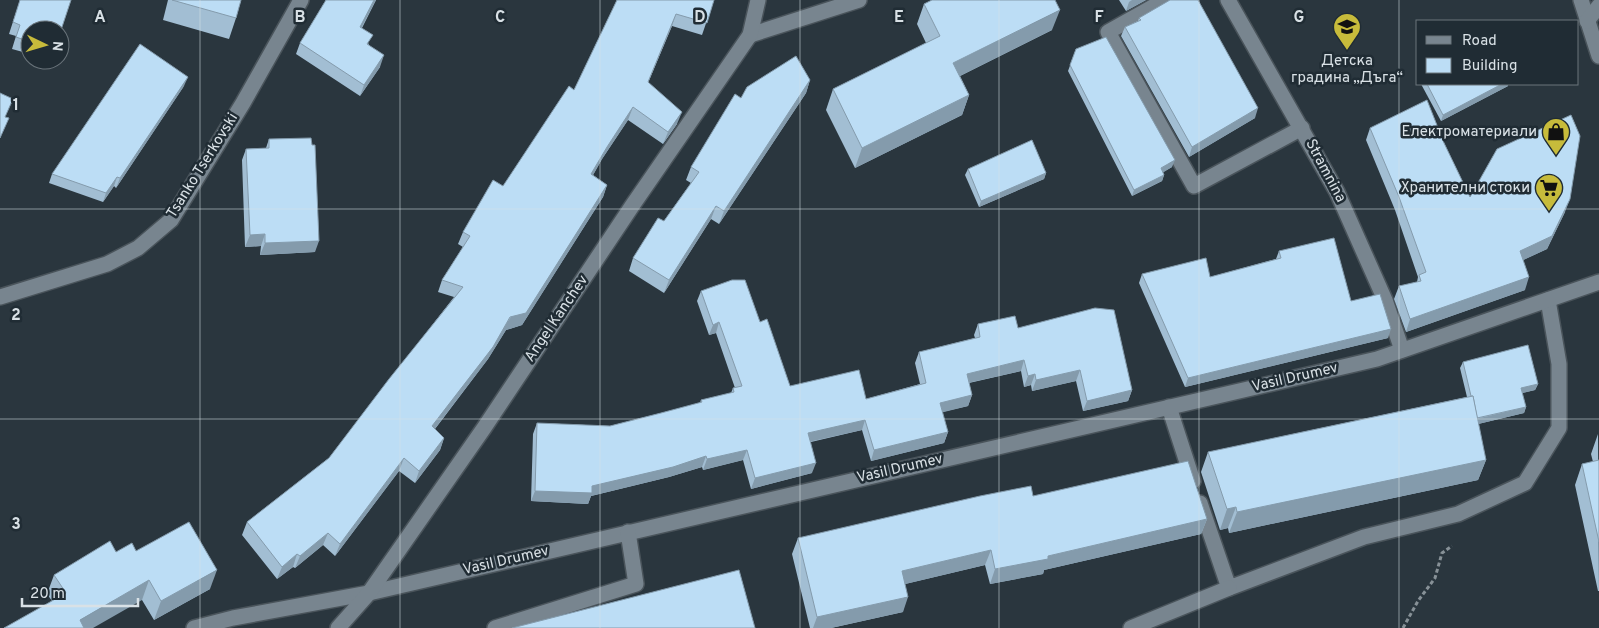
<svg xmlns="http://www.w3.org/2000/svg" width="1599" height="628" viewBox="0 0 1599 628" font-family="Overpass,sans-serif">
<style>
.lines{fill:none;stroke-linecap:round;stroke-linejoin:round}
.minor-casing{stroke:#4a545b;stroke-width:18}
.path{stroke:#879197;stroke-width:3;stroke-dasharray:4 2.5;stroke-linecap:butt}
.minor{stroke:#78858f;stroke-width:15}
.wall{fill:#a2bed3}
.shaded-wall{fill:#849bac}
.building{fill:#bcddf5;stroke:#849bac}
.grid{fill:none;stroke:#d9e1e6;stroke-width:1;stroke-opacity:0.55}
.labels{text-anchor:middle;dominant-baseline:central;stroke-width:5;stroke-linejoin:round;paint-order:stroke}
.poi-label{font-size:15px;fill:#d9e1e6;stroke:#202c34;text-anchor:end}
.street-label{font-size:15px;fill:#d9e1e6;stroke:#202c34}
.grid-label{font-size:16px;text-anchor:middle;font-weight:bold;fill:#d9e1e6;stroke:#202c34;stroke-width:5;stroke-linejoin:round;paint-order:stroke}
</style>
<rect width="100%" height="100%" fill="#2a363e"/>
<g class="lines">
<defs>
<g id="minor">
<polyline points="1165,0 1108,32 1194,186 1302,128"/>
<polyline points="1228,0 1337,192 1385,300 1402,350"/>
<polyline points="1581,0 1599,56"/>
<polyline points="1587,21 1599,6"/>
<polyline points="750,35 859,0"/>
<polyline points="0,297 107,264 138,248 171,220 243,103 301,0"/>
<polyline points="1169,407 1193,481"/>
<polyline points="1200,503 1229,588 1364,537 1458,514 1525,483 1559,428 1559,364 1548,300"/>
<polyline points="194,628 233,618 369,593 1377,359 1599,282"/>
<polyline points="338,628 369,593 484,428 632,206 750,35 758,0"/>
<polyline points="495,628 636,584 628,532"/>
<polyline points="1131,628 1229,588"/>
</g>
</defs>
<use href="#minor" class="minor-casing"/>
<polyline class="path" points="1403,628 1418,601 1435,578 1442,553 1452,546"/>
<use href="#minor" class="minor"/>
</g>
<g class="wall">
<polygon points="20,0 71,0 30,30 30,54 12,49 16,36 9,34"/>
<polygon points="168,0 241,0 236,18 229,39 163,20"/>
<polygon points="326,0 376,0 362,28 369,45 380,67 360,96 296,54 300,43"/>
<polygon points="617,0 714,0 702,35 672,26 648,83 677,124 663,144 628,120 602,159 593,175 607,185 603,197 522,325 506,330 488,359 435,429 444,438 440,450 415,483 399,471 335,556 323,545 295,568 293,567 277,579 242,535 247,522 329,458 454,297 438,292 442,280 463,247 458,244 463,232 503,186 574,90"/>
<polygon points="1119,0 1146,0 1126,11"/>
<polygon points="924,4 1052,30 960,76 969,95 962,115 855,168 826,110 833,89 926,43 917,24"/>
<polygon points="1139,18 1255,118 1189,157 1121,36 1125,27 1138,21"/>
<polygon points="1076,49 1172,167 1163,172 1164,175 1162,181 1132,196 1068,71"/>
<polygon points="810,80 806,93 719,224 711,219 664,293 629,271 633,258 664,221 691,183 686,180 691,167 741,98"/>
<polygon points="1421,84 1508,84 1508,86 1441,121"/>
<polygon points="184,86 116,188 114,186 103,202 49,183 52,174"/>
<polygon points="1370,128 1444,143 1470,197 1565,212 1547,249 1523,260 1525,290 1406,332 1394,299 1399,286 1417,282 1418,277 1395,210 1366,140"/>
<polygon points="269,139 315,252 260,255 261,246 245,247 242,160 246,149 266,148"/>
<polygon points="968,169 1046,173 1044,179 979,207 965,175"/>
<polygon points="1279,251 1351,301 1388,338 1185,387 1139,283 1142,274 1210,277 1276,259"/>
<polygon points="701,291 760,322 790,386 866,399 920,384 915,363 919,352 975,338 974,335 978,324 1018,328 1132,390 1128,401 1083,411 1076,381 1032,391 1031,385 1024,387 1021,371 969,383 972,395 968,406 942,412 948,432 944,443 871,461 862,430 811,442 812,473 751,489 743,460 703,470 702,467 669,477 591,496 588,504 531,501 533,434 537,423 610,426 661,413 700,403 701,400 731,393 733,388 735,388 716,333 709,335 697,301"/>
<polygon points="1463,362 1538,384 1535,390 1522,393 1526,407 1524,413 1478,424 1486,460 1478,480 1229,533 1228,528 1220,530 1201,472 1208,452 1467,397 1460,368"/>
<polygon points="1598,434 1599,591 1598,591 1575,485 1582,464 1593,462 1591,454"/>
<polygon points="1033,496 1207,519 1201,534 1044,570 1043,574 990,584 985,565 905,584 903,612 831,628 810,628 792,554 798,538"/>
<polygon points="136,551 210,589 154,620 142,600 52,601 47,594 54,575 116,552"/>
</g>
<g class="shaded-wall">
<polygon points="374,0 376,0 356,38 360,27"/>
<polygon points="1132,0 1146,0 1126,11 1129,2"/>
<polygon points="1060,10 1052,30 946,83 953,63"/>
<polygon points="676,14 672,26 643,94 648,82"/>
<polygon points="384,55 380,67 360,96 364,85"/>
<polygon points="188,77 184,86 116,188 120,178"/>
<polygon points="810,80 806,93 719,224 724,211"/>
<polygon points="1502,84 1508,84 1508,86 1441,121 1443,115"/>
<polygon points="969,95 962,115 855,168 862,148"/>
<polygon points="633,107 628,120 602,159 587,186 591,174 607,147"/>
<polygon points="1258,108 1255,118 1189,157 1192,147"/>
<polygon points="682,112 677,124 663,144 668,132"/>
<polygon points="1175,160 1172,167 1159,175 1161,168"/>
<polygon points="1046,173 1044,179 979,207 981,201"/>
<polygon points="1164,175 1162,181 1132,196 1134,190"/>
<polygon points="117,177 114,186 103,202 106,193"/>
<polygon points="607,185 603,197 522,325 506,330 488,359 427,439 432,426"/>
<polygon points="1570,199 1565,212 1547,249 1515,264 1520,251"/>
<polygon points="716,206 711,219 664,293 669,280"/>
<polygon points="265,234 261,246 245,247 250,235"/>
<polygon points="319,241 315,252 260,255 265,243"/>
<polygon points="1529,277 1525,290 1406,332 1410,319"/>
<polygon points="719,322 716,333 709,335 713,325"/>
<polygon points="1391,329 1388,338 1185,387 1188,378"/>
<polygon points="1024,360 1021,371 963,384 967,374"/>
<polygon points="1080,370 1076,381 1032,391 1036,380"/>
<polygon points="1035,374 1031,385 1024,387 1028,376"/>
<polygon points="1538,384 1535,390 1519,394 1521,388"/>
<polygon points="1132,390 1128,401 1083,411 1087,401"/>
<polygon points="972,395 968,406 936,414 940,403"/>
<polygon points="1526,407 1524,413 1474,425 1476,419"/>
<polygon points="865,420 862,430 804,443 808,433"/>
<polygon points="948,432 944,443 871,461 874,450"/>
<polygon points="444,438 440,450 415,483 419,471"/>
<polygon points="747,450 743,460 703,470 707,459"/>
<polygon points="706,456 702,467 669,477 591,496 588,504 531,501 535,491 592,486"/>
<polygon points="404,458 399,471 335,556 340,544"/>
<polygon points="1486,460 1478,480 1229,533 1237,512"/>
<polygon points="816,463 812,473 751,489 755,478"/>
<polygon points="1236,507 1228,528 1220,530 1227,509"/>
<polygon points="1207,519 1201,534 1044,570 1043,574 990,584 995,569 1048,556"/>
<polygon points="328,533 323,545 295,568 300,556"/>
<polygon points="991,550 985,565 897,586 902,571"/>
<polygon points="297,554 293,567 277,579 282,567"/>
<polygon points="217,570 210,589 154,620 161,601"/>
<polygon points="149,580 142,600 93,628 77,628 80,620"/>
<polygon points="908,597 903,612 831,628 813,628 817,617"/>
</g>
<g class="building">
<polygon points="20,0 71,0 60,33 60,30 30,30 30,42 16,37 20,25 13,22"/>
<polygon points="172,0 241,0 236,18"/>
<polygon points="326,0 374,0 360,27 373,35 367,44 384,55 364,85 300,43"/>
<polygon points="617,0 714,0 707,23 676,14 648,82 682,112 668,132 633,107 607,147 591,174 607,185 526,313 510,317 493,347 432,426 444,438 419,471 404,458 340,544 328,533 300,556 297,554 282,567 247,522 329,458 389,379 463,287 442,280 470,236 463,232 493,180 503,186 569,86 574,90"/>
<polygon points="932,0 1055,0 1060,10 953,63 969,95 862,148 833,89 940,36 924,4"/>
<polygon points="1170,0 1198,0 1258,108 1192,147 1125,27 1141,20 1139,18"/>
<polygon points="1106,37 1175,160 1161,168 1164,175 1134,190 1070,65 1076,49"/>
<polygon points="140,44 188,77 120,178 117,177 106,193 52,174"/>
<polygon points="796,56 810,80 724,211 716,206 669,280 633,258 658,218 664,221 699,172 691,167 735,94 741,98 747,87"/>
<polygon points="1427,84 1502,84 1443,115"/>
<polygon points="0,93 13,99 5,117 9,118 0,138"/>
<polygon points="1427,100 1444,143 1470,197 1497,149 1571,115 1580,136 1570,199 1552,236 1520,251 1529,277 1410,319 1399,286 1421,281 1419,275 1426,272 1399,197 1370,128"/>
<polygon points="311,138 312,145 315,145 319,241 265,243 265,234 250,235 246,149 269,148 269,139"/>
<polygon points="1032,140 1046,173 981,201 968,169"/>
<polygon points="1334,238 1351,301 1380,294 1391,329 1188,378 1142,274 1206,258 1210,277 1281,258 1279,251"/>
<polygon points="732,280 745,280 760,322 767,319 790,386 859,370 866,399 926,383 919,352 980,337 978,324 1015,316 1018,328 1095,308 1114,310 1132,390 1087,401 1080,370 1036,380 1035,374 1028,376 1024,360 967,374 972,395 940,403 948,432 874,450 865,420 808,433 816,463 755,478 747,450 707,459 706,456 673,467 592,486 592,493 535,491 537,423 610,426 661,413 702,402 701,400 734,392 733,388 742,386 719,322 713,325 701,291"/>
<polygon points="1528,345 1538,384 1521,388 1526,407 1477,418 1473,396 1471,396 1463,362"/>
<polygon points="1473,396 1486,460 1237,512 1236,507 1227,509 1208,452"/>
<polygon points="1599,460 1599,542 1582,464"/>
<polygon points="1188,461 1207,519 1048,556 1048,559 995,569 991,550 902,571 908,597 817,617 798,538 980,496 1031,486 1033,496"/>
<polygon points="189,522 217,570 161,601 149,580 80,620 84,628 4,628 66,593 54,575 110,541 116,552 132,543 136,551"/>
<polygon points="739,570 755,628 512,628"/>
</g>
<path class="grid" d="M200,0V628M400,0V628M600,0V628M800,0V628M999,0V628M1199,0V628M1399,0V628M0,209H1599M0,419H1599"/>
<defs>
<symbol id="school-pin" viewBox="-11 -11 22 30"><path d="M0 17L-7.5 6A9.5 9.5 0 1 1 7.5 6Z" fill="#c7bb3b" stroke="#202c34"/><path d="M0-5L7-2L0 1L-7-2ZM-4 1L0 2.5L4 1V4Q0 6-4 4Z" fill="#111"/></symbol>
<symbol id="shop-pin" viewBox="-11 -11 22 30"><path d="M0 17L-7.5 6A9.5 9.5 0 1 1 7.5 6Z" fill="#c7bb3b" stroke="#202c34"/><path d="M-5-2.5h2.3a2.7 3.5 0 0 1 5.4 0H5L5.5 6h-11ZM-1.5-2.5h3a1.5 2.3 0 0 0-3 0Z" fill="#111"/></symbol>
<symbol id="supermarket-pin" viewBox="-11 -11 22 30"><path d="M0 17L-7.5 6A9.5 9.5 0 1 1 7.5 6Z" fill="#c7bb3b" stroke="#202c34"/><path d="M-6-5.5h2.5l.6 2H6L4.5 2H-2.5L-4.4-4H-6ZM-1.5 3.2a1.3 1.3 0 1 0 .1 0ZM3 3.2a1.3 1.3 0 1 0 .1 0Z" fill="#111"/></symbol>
</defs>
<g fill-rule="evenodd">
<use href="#school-pin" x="1331" y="11" width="32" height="43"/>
<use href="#shop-pin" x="1540" y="116" width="32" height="43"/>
<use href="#supermarket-pin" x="1533" y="172" width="32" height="43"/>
</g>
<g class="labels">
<g class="poi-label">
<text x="1347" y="61" text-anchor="middle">Детска<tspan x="1347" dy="17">градина „Дъга“</tspan></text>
<text x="1537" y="132">Електроматериали</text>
<text x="1530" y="188">Хранителни стоки</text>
</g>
<g class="street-label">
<text transform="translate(203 166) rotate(-58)">Tsanko Tserkovski</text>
<text transform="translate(1325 171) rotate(62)">Stramnina</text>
<text transform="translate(557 319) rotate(-56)">Angel Kanchev</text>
<text transform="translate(1295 378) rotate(-13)">Vasil Drumev</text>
<text transform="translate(900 469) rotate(-13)">Vasil Drumev</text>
<text transform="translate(506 561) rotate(-13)">Vasil Drumev</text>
</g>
</g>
<g class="grid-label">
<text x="100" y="22">A</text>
<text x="300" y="22">B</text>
<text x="500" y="22">C</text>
<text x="700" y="22">D</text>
<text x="899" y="22">E</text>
<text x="1099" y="22">F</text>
<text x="1299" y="22">G</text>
<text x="16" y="110">1</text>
<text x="16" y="320">2</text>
<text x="16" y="529">3</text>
</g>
<rect x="1416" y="20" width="162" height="65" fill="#202c34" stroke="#6a747b"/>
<rect x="1426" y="36" width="25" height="8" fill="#78858f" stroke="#6a747b"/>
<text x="1462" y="45" font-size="15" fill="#d9e1e6">Road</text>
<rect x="1426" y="58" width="25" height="15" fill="#bcddf5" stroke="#6a747b"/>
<text x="1462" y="70" font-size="15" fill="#d9e1e6">Building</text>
<g transform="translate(45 45) rotate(95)"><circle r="24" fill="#202c34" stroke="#6a747b"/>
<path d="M0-4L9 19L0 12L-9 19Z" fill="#c7bb3b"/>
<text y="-8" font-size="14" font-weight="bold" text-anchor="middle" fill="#d9e1e6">N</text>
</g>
<path d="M22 598v8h116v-8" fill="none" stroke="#d9e1e6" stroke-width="2.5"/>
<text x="30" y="598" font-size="15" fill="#d9e1e6" stroke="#202c34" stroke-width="4" paint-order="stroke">20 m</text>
</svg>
